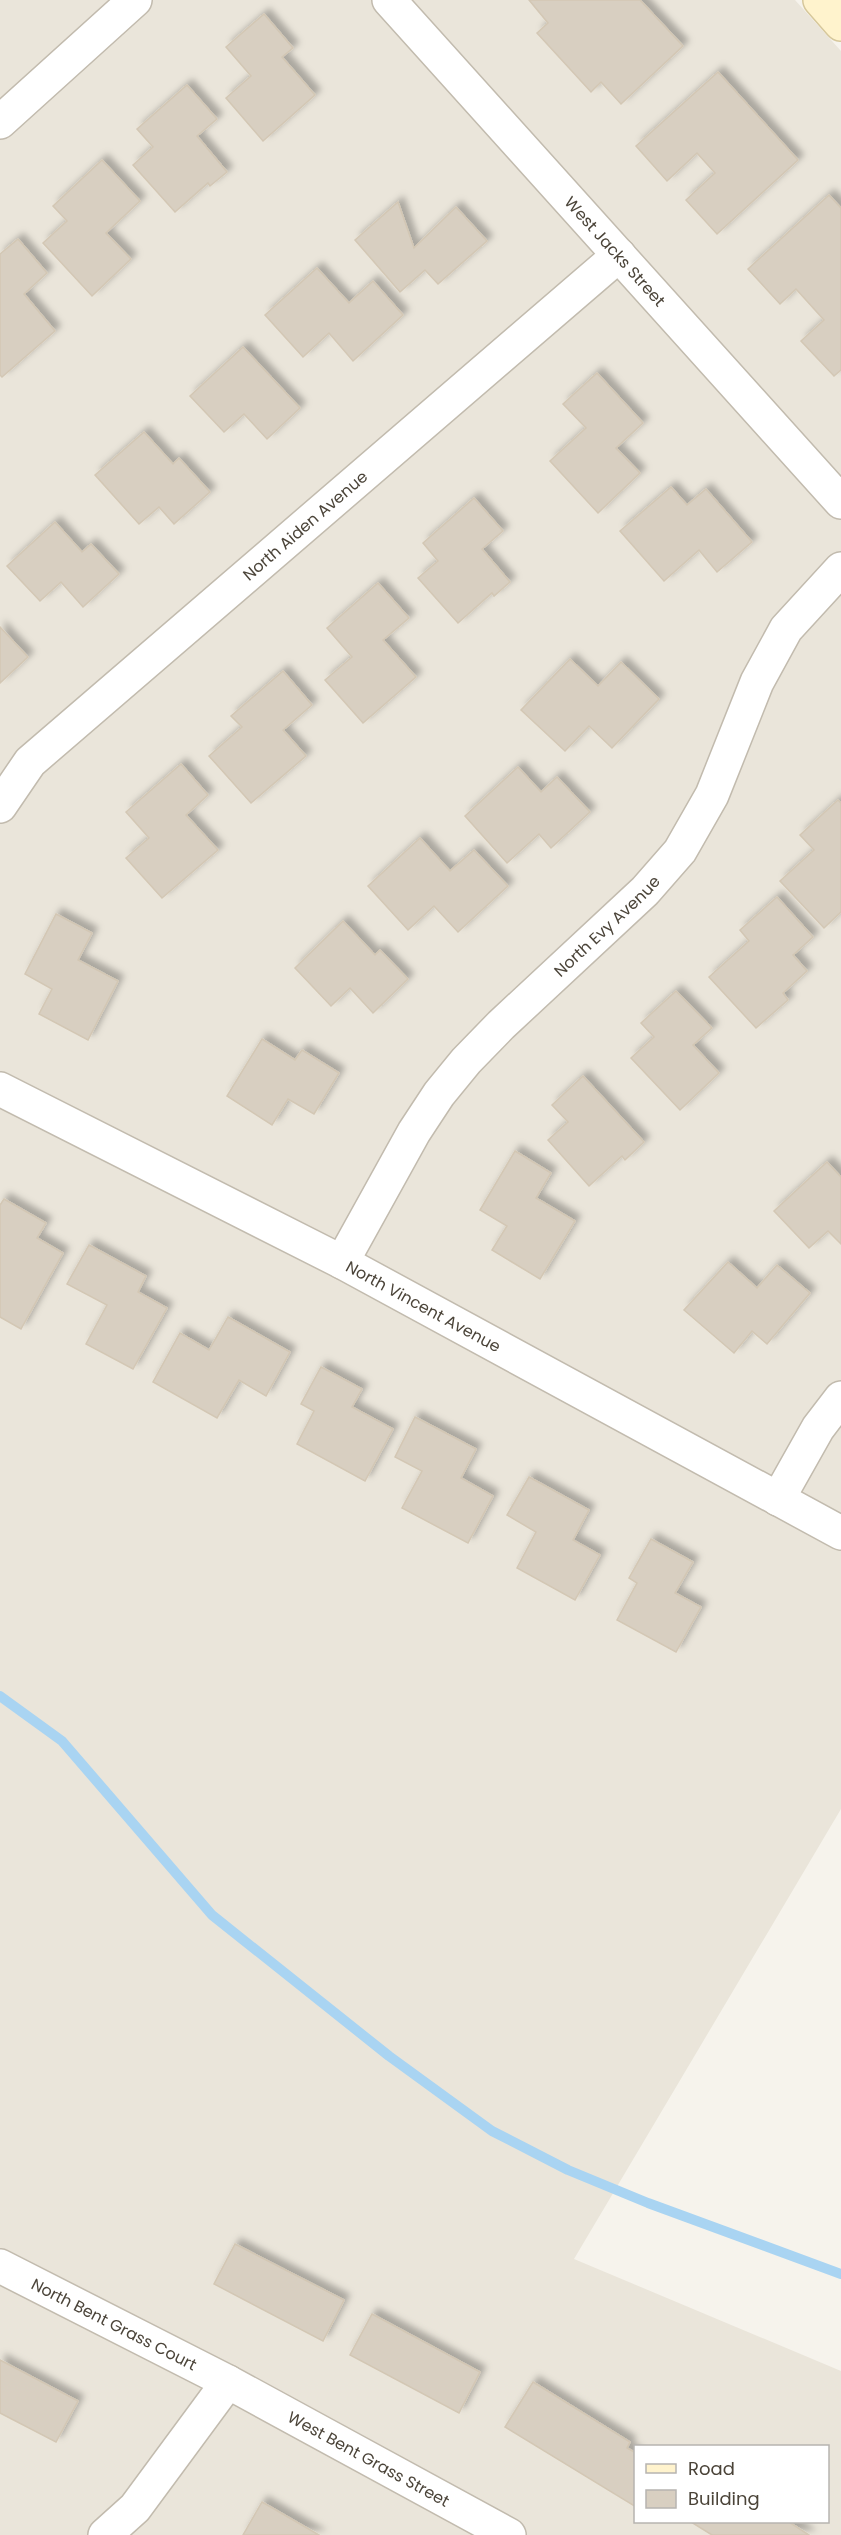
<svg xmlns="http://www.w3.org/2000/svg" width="841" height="2535" viewBox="0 0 841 2535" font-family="Poppins,sans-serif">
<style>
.residential{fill:#eae5da;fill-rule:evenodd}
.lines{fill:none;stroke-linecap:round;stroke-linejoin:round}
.stream{stroke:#a9d4f2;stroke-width:10}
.building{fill:#d8cfc1;stroke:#d3c7b4;stroke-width:1.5;filter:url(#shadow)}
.street-casing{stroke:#c2bbae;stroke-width:36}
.secondary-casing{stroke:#d6c79b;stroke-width:36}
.street{stroke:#fff;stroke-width:33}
.secondary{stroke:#fff3cd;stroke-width:33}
.labels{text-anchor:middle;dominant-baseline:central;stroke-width:6;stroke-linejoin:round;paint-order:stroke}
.street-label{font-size:16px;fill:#4b4439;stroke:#fff}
</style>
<defs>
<filter id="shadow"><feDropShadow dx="5.5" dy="-5.5" stdDeviation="3" flood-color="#0004"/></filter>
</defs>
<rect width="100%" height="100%" fill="#f6f3ec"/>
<path class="residential" d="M0,0H795L841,51V1809L574,2259L841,2371V2535H0ZM636,2446H828V2522H636Z"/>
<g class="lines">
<polyline class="stream" points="0,1696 62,1741 212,1915 389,2056 492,2131 568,2170 648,2203 841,2274"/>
</g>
<g class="building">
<polygon points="529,0 640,0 683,46 621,104 601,82 591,92 537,33 548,23"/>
<polygon points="264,14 293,48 282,57 315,95 263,141 226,98 251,76 226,47"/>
<polygon points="718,72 798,160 717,234 686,200 715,173 697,153 667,181 636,146"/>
<polygon points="187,85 217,119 197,136 227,172 210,186 208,183 175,212 133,165 153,147 137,129"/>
<polygon points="102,160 140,201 106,233 131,259 92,296 43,243 67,221 53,206"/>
<polygon points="829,195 841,208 841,370 834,376 801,341 824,320 796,289 780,304 748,269"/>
<polygon points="398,202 414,248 456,207 487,241 438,284 425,270 400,292 355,240"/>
<polygon points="18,239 47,273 24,294 55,331 2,377 0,375 0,254"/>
<polygon points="317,268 349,303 373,281 403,315 353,361 329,333 303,357 265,315"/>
<polygon points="243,347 300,408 267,439 244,414 224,432 190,396"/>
<polygon points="597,373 643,423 616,448 640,473 598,513 550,461 586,428 563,404"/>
<polygon points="144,432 173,464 179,458 210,492 174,524 159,507 139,524 95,475"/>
<polygon points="671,487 687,505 706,489 752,542 717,572 699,550 664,581 620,531"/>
<polygon points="474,498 503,531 482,549 510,582 494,596 492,593 458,623 418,578 438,561 423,543"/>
<polygon points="55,522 82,552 91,544 119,574 83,607 61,582 40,601 7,566"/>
<polygon points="378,583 409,618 383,640 416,677 363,723 325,680 352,657 327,628"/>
<polygon points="0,627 28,657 0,683"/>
<polygon points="570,659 598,686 621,662 659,699 612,748 589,726 565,751 521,710"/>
<polygon points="283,671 312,705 283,730 306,756 251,803 209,756 242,727 231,716"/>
<polygon points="181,764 208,795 186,815 218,850 162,898 126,858 149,838 126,812"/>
<polygon points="518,767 541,792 557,777 590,812 551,848 539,834 507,863 465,816"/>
<polygon points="838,800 841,803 841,912 824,928 780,881 814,850 800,835"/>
<polygon points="420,838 450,871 474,850 508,886 458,932 434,906 408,930 368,886"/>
<polygon points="777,897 813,937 793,955 807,971 783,993 788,1000 756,1028 709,977 749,941 740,930"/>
<polygon points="56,914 92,933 78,960 118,981 88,1040 39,1014 52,989 25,974"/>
<polygon points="343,921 375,955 380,950 408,979 373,1013 350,988 331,1006 295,968"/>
<polygon points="676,991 712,1028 693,1045 719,1073 680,1110 631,1058 654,1037 641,1023"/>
<polygon points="262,1039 295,1060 302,1050 339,1073 314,1114 288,1099 272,1125 227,1096"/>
<polygon points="583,1076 644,1142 625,1160 622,1156 589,1186 548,1140 568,1122 552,1105"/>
<polygon points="515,1151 551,1173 536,1198 575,1221 540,1279 492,1250 507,1226 480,1210"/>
<polygon points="827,1162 841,1177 841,1244 828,1231 809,1248 774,1211"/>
<polygon points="4,1199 46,1223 37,1238 63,1253 21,1329 0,1317 0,1205"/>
<polygon points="89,1245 146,1276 138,1292 167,1308 133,1369 86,1344 107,1305 67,1284"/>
<polygon points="728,1262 757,1288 777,1265 810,1293 767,1344 752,1331 734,1353 684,1310"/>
<polygon points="228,1317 290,1352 266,1396 239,1380 217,1418 153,1382 180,1333 209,1350"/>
<polygon points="321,1367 362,1389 352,1407 393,1429 365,1481 297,1444 314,1411 301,1404"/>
<polygon points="415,1417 476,1449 461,1478 493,1496 468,1543 402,1508 422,1471 395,1457"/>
<polygon points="529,1477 589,1510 573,1540 600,1555 575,1600 517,1568 536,1532 507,1515"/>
<polygon points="651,1539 693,1562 675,1593 701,1607 676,1652 617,1620 637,1583 629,1578"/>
<polygon points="235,2244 344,2300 323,2341 214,2284"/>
<polygon points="372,2314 480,2372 459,2413 350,2355"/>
<polygon points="0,2360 78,2401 56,2442 0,2413"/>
<polygon points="533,2382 630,2442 627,2448 636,2453 636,2507 505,2427"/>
<polygon points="262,2502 319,2535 243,2535"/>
<polygon points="691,2522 789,2522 809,2535 712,2535"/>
</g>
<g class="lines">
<defs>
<g id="street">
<path id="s1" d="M389,0L841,502"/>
<polyline points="0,122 135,0"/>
<path id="s2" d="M0,806L30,762L619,255"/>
<path id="s3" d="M0,1089L342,1262L841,1533"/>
<path id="s4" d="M342,1262L414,1132L439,1094L466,1061L501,1025L645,891L680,851L712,795L757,682L786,629L841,569"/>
<polyline points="778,1499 818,1428 841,1398"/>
<path id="s5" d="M0,2266L228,2382L509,2535"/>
<polyline points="105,2535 135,2508 228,2382"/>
</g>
<polyline id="secondary" points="820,0 841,24"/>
</defs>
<use href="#street" class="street-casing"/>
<use href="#secondary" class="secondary-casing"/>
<use href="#street" class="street"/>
<use href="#secondary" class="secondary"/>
</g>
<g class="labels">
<g class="street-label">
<text stroke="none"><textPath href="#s1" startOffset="338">West Jacks Street</textPath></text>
<text stroke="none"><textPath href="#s2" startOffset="416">North Aiden Avenue</textPath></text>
<text stroke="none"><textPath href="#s4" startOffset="432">North Evy Avenue</textPath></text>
<text stroke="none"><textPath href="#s3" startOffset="476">North Vincent Avenue</textPath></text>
<text stroke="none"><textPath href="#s5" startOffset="128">North Bent Grass Court</textPath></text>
<text stroke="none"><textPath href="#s5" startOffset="416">West Bent Grass Street</textPath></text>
</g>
</g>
<rect x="634" y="2445" width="195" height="78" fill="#ffffff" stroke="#b7b4b0" stroke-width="1.5"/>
<rect x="646" y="2464" width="30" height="9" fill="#fff3cd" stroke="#b7b4b0" stroke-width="1.5"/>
<text x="688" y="2475" font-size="18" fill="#4b4439">Road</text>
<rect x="646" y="2490" width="30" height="18" fill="#d8cfc1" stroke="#b7b4b0" stroke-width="1.5"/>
<text x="688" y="2505" font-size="18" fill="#4b4439">Building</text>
</svg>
